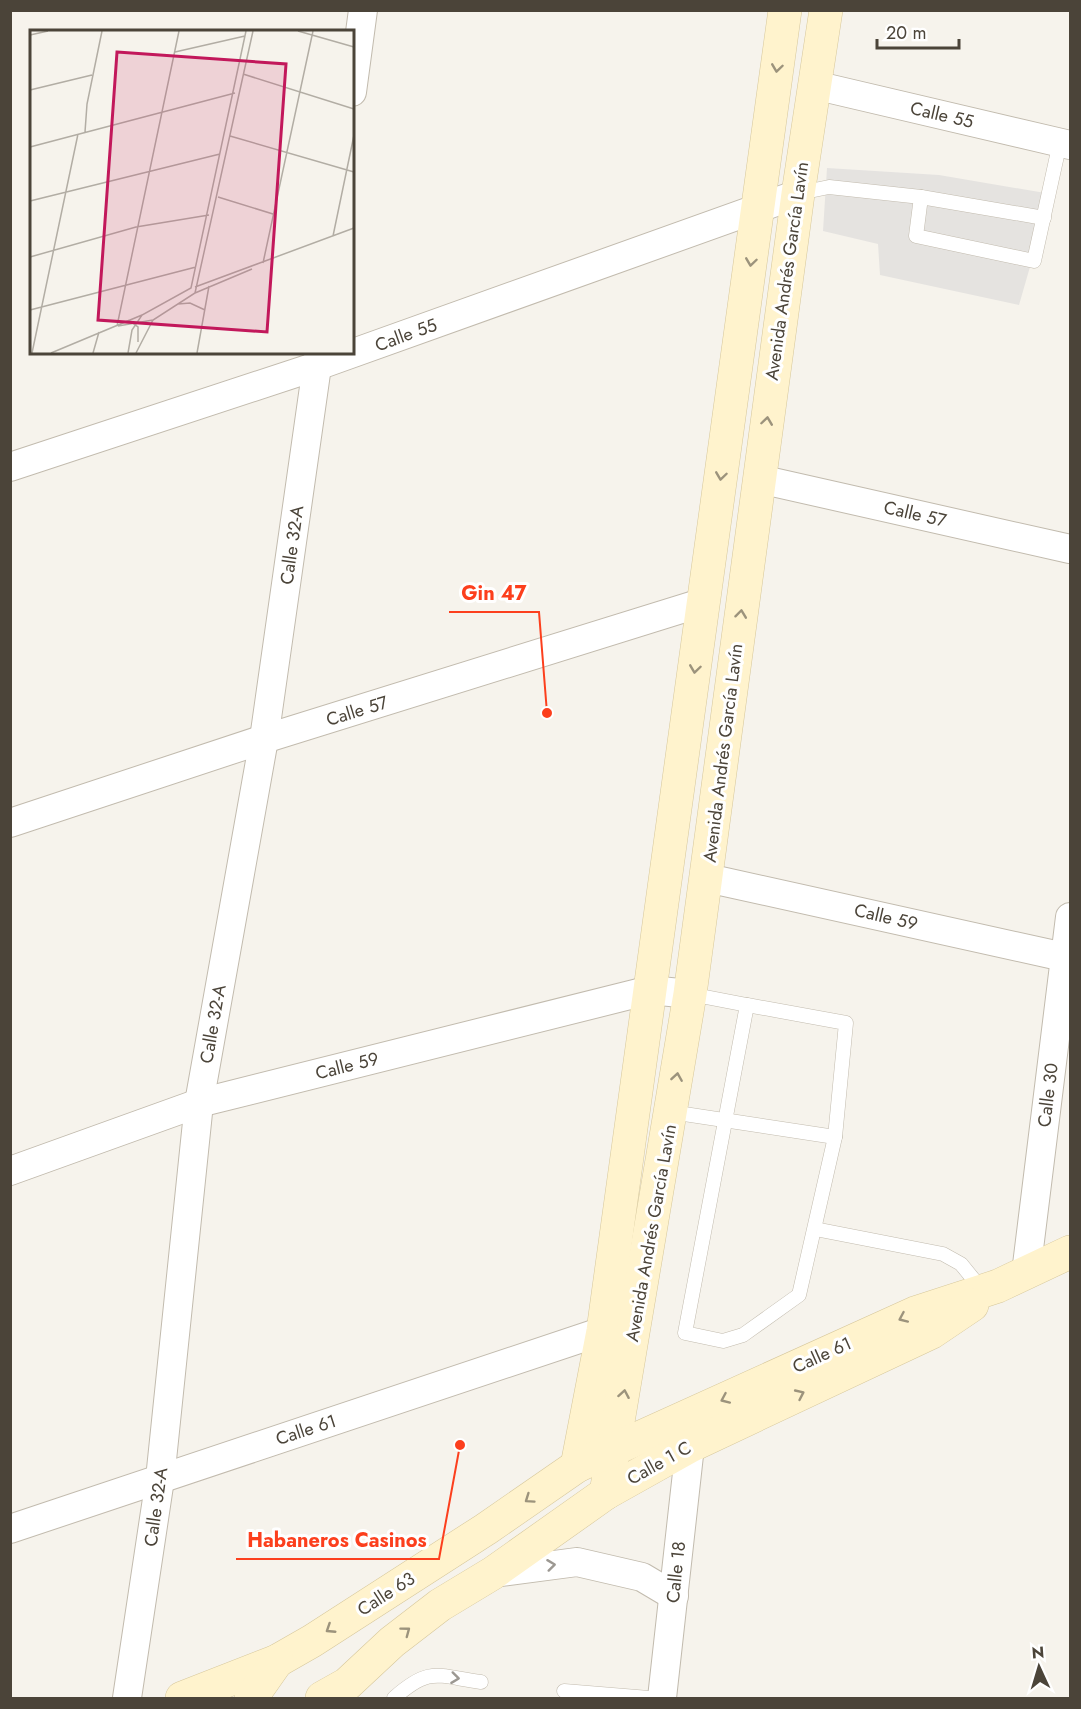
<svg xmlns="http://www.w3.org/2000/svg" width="1081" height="1709" viewBox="0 0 1081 1709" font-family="Jost,sans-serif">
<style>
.parking{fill:#e5e3e0}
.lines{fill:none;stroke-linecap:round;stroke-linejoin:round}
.lane-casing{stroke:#c2bbae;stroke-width:15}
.street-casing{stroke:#c2bbae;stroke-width:30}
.secondary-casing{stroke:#d6c79b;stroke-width:34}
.lane{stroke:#fff;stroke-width:14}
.street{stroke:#fff;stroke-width:28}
.secondary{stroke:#fff3cd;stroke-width:33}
.oneway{stroke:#9c937c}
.oneway2{stroke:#9c9892}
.labels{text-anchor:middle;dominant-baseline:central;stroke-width:6;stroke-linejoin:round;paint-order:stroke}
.street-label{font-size:18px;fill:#4b4439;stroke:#fff}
.inset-road{fill:none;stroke:#b2ada4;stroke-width:1.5}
.view{fill:#c2185b;fill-opacity:0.15;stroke:#c2185b;stroke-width:3}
.inset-edge{fill:none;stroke:#4b4439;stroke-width:3}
.leader{fill:none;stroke:#fc3f1d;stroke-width:2}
.callout-dot{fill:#fc3f1d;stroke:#fff;stroke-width:2}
.callout-label{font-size:20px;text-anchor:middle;font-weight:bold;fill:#fc3f1d;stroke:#fff;stroke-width:6;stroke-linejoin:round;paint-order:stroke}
</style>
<rect width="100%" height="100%" fill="#f6f3ec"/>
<polygon class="parking" points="827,168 939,175 1051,194 1019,305 880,275 878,244 823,231"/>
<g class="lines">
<defs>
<g id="lane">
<polyline points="800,193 829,187 921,197 1044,218"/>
<polyline points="921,197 916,236 1034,261 1060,142"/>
<polyline points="690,994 747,1005"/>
<polygon points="747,1005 846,1023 835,1137 799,1295 743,1335 723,1341 685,1333"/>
<polyline points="671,1112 835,1137"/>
<polyline points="815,1229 943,1254 961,1264 983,1291"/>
<polyline points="564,1691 649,1698"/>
<path d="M394,1698C430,1666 437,1676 481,1682"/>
</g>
<g id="street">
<polyline points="814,85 1070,145"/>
<polyline points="352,92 363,10"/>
<polyline points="10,467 317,366 798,194"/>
<polyline points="759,479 1070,549"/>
<polyline points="10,823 264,739 704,602"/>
<polyline points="707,878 1064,957"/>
<polyline points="10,1171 199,1103 650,990 690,994"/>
<polyline points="1026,1273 1070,917"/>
<polyline points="10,1529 603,1331"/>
<polyline points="493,1573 577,1562 642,1577 674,1596"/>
<polyline points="127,1698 160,1479 199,1103 264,739 319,352"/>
<polyline points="662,1698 690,1446"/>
</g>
<g id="secondary">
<polyline points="577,1466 603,1331 785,10"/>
<polyline points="606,1493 690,994 798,194 826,10"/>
<polyline points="182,1698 277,1661 312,1641 486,1529 577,1466 915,1313 998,1286 1070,1252"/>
<polyline points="251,1698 277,1661"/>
<polyline points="322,1698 347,1684 392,1642 440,1605 493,1573 606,1493 690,1446 932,1332 972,1305"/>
</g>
</defs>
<use href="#lane" class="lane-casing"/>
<use href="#street" class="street-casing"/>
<use href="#secondary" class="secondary-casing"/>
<use href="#lane" class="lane"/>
<use href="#street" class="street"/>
<use href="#secondary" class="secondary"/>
</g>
<defs><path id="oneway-chevron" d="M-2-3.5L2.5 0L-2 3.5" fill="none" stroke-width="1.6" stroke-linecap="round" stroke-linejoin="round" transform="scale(1.5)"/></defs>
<g class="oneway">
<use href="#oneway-chevron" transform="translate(777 68) rotate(98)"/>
<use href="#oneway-chevron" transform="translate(751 262) rotate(98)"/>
<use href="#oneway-chevron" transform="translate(767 421) rotate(-82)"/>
<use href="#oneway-chevron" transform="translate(721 476) rotate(98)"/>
<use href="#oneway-chevron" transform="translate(741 614) rotate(-83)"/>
<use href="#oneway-chevron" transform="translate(695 669) rotate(98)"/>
<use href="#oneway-chevron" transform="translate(677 1077) rotate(-81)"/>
<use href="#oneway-chevron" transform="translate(903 1318) rotate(156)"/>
<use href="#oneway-chevron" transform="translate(624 1394) rotate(-80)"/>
<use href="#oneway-chevron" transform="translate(800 1394) rotate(-25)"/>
<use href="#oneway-chevron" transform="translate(725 1399) rotate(156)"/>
<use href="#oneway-chevron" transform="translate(529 1499) rotate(145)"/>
<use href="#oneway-chevron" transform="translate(330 1629) rotate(147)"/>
<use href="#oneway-chevron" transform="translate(406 1631) rotate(-37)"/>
</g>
<g class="oneway2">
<use href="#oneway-chevron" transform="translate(551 1565) rotate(-7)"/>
<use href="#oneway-chevron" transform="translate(455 1678) rotate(7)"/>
</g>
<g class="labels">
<g class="street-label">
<text transform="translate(942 115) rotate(13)">Calle 55</text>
<text transform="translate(787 271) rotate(-82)">Avenida Andrés García Lavín</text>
<text transform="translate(406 335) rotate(-20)">Calle 55</text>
<text transform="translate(915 514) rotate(13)">Calle 57</text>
<text transform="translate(292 545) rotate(-82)">Calle 32-A</text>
<text transform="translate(357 711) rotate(-17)">Calle 57</text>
<text transform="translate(723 753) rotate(-83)">Avenida Andrés García Lavín</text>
<text transform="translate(886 917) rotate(13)">Calle 59</text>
<text transform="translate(213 1024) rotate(-80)">Calle 32-A</text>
<text transform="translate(347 1066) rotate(-14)">Calle 59</text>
<text transform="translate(1048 1095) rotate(-83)">Calle 30</text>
<text transform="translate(651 1233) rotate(-80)">Avenida Andrés García Lavín</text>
<text transform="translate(822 1355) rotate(-24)">Calle 61</text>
<text transform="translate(306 1430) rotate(-18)">Calle 61</text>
<text transform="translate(659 1463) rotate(-29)">Calle 1 C</text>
<text transform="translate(156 1507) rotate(-82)">Calle 32-A</text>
<text transform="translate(676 1572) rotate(-84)">Calle 18</text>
<text transform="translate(386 1594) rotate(-33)">Calle 63</text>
</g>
</g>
<g transform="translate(30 30)">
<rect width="324" height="324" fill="#f6f3ec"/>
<path class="inset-road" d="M268,1L324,17M0,5L18,1M145,22L215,6M213,44L324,79M0,60L62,45M55,102L57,74L72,1M200,106L324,142M0,117L205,63M188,167L243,184M0,171L190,124M303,206L324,105M0,227L106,197L179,185M233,233L283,1M165,257L324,198M165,263L222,239M148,274L160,273L175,280M0,280L166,237M98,290L108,297V312M87,296L149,1M88,296L123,290M2,323L48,104M21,323L112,285M63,323L69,302M98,323L102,300L112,285L161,258L216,1M106,323L123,290L165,263L223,1M167,323L179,256"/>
<path class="view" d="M87,22L256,34L237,302L68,290Z"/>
<rect width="324" height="324" class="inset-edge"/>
</g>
<path class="leader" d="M547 713L539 612H449M460 1445L439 1559H236"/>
<g class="callout-dot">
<circle cx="547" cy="713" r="6"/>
<circle cx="460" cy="1445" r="6"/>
</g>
<g class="callout-label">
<text x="494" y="600">Gin 47</text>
<text x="337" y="1547">Habaneros Casinos</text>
</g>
<rect width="1081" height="1709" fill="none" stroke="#4b4439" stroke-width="24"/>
<g transform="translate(1039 1667) rotate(356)" stroke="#ffffff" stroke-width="4.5" paint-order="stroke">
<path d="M0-4.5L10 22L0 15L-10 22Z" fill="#4b4439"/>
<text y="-9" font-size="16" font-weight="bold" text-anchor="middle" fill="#4b4439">N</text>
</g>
<path d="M877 39v9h82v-9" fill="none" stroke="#4b4439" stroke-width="3"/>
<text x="886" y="39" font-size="18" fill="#4b4439" stroke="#ffffff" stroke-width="4.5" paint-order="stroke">20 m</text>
</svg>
